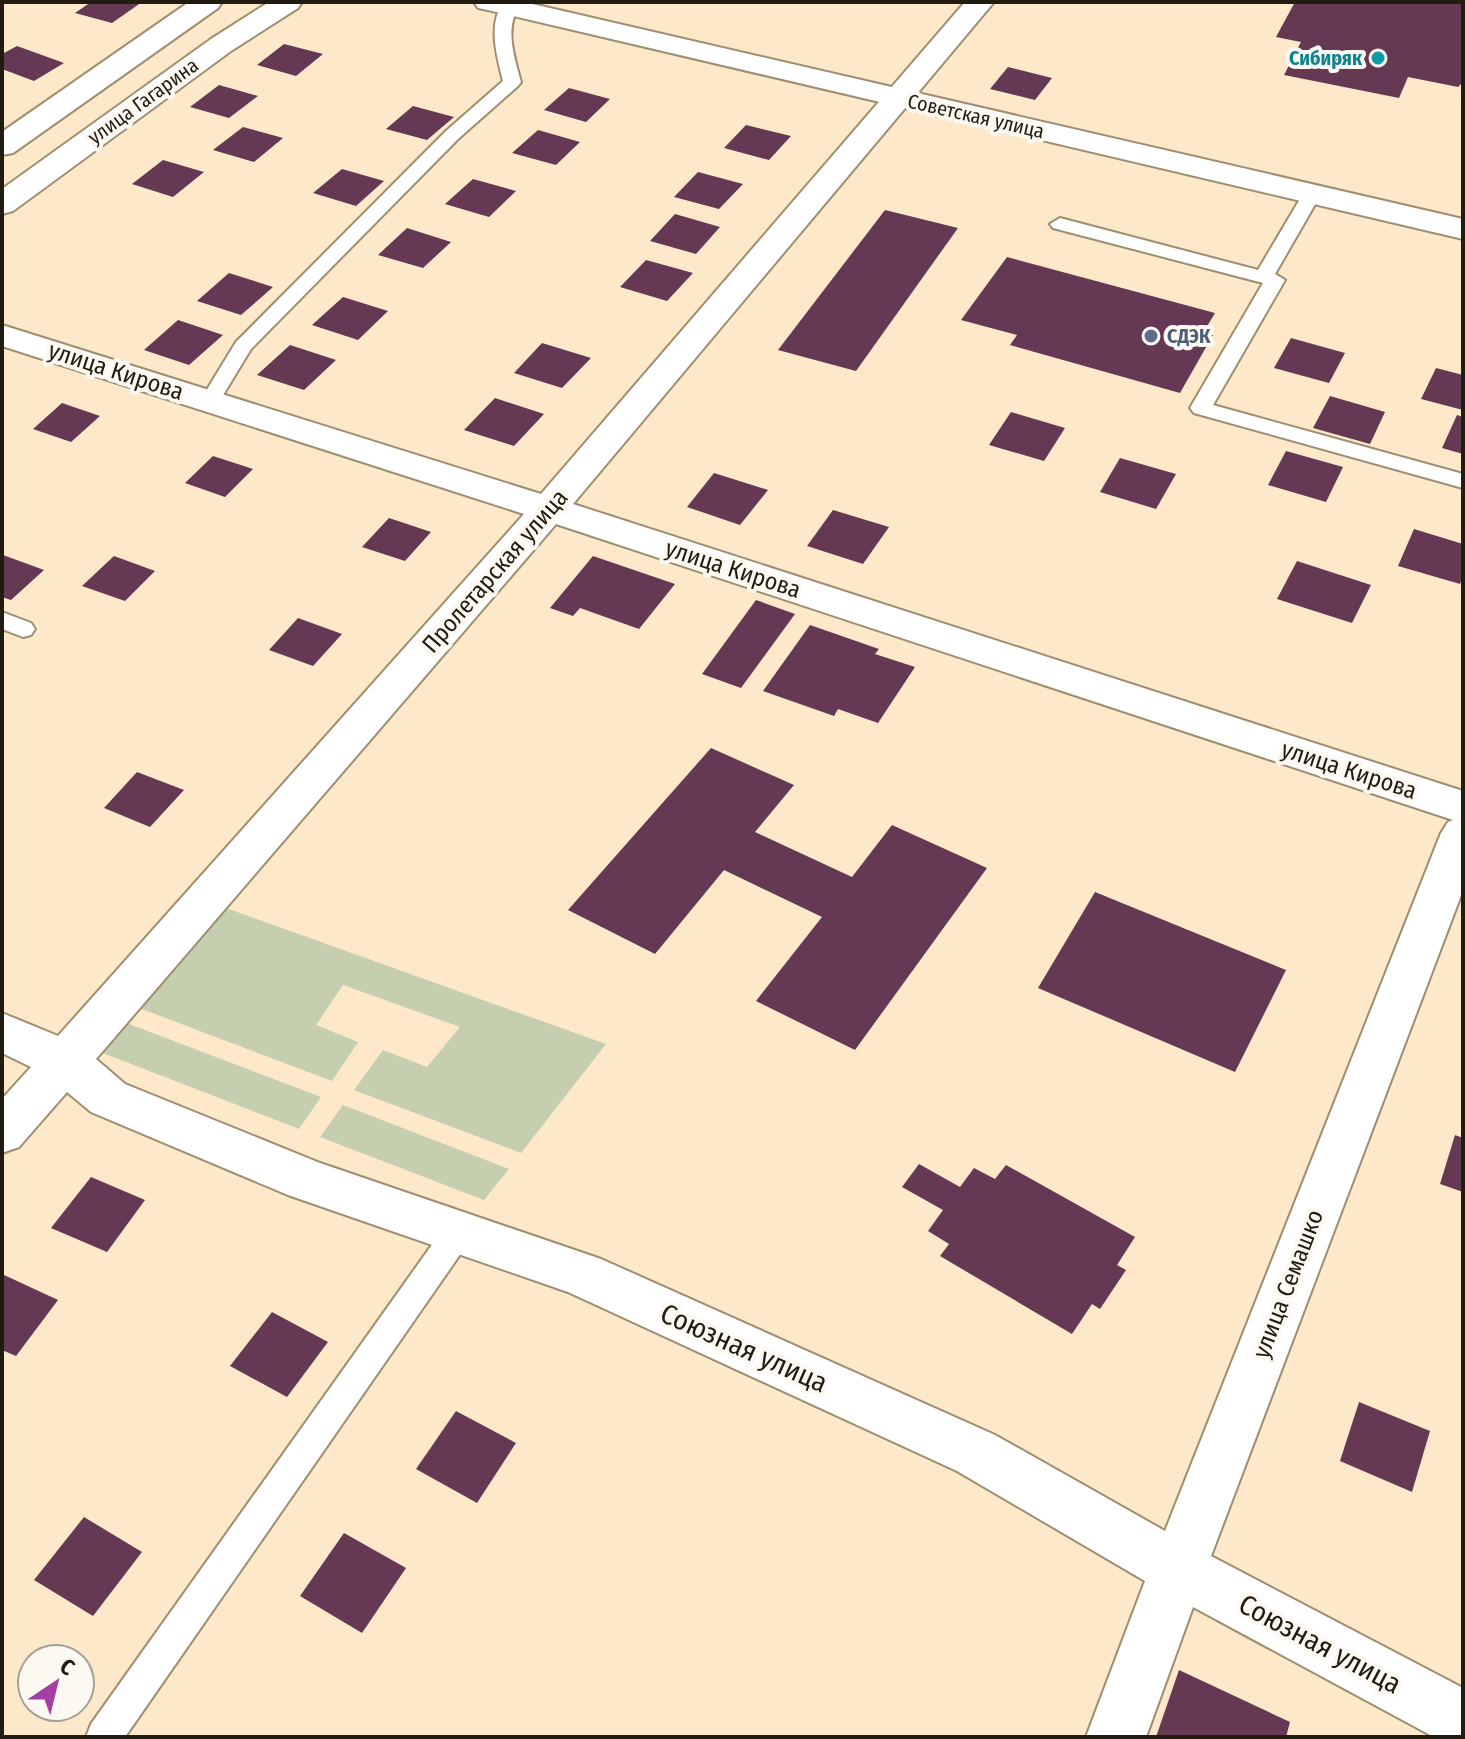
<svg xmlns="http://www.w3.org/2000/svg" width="1465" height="1739" viewBox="0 0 1465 1739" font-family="'Fira Sans Condensed',sans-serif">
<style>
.green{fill:#c5ceae}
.building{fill:#653854}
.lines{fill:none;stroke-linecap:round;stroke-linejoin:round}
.service-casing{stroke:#9f8d71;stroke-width:4}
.minor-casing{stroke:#9f8d71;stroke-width:4}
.tertiary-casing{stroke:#9f8d71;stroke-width:4}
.service{fill:#fff;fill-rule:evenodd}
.minor{fill:#fff;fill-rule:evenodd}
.tertiary{fill:#fff;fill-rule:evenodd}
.culture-dot{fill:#0f9aa8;stroke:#fcf9f2;stroke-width:3}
.service-dot{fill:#5c6f8a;stroke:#fcf9f2;stroke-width:3}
.labels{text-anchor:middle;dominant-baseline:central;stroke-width:8;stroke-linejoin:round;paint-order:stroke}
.far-culture-label{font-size:20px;font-weight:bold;fill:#0d838f;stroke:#fcf9f2;text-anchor:end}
.far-street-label{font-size:20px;fill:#221b10;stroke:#fcf9f2}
.far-service-label{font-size:20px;font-weight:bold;fill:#4e5e75;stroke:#fcf9f2;text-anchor:start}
.street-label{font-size:24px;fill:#221b10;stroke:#fcf9f2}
.near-street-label{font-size:28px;fill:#221b10;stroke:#fcf9f2}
</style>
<rect width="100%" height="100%" fill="#fde9ca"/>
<g class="green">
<polygon points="212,903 606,1044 521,1153 354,1090 383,1050 427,1067 460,1027 343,985 316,1025 358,1042 332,1081 126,1003"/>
<polygon points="113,1018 321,1097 299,1129 87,1047"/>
<polygon points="343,1105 509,1169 484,1200 320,1137"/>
</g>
<g class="building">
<polygon points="91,2 142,2 112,23 75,13"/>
<polygon points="1295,2 1463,2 1463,82 1458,87 1408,77 1399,98 1284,75 1301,42 1276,37"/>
<polygon points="284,44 323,54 296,76 257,65"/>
<polygon points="17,46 64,63 34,81 2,69 2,54"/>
<polygon points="1008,67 1052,78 1035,100 990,89"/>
<polygon points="219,85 258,96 229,118 190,107"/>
<polygon points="569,88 610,99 586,122 544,110"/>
<polygon points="413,106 454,117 427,140 386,129"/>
<polygon points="746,125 791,136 769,160 724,148"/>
<polygon points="243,127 283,138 254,162 213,150"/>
<polygon points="538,130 580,142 556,165 512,153"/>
<polygon points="163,160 204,172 173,197 132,184"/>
<polygon points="342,169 384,181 356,206 313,193"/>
<polygon points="698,172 743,184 719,209 674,197"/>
<polygon points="473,179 516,191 489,217 445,204"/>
<polygon points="885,210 958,228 856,371 778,350"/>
<polygon points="675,214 720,227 696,254 650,241"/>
<polygon points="407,228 451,242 423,268 378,255"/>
<polygon points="1007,257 1215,313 1203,333 1213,335 1180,393 1010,345 1017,335 961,320"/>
<polygon points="646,260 693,273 667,301 620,287"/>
<polygon points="229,273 273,287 241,315 197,301"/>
<polygon points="343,297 388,311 358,340 312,325"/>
<polygon points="178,320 223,335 189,365 144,350"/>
<polygon points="1291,338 1345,353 1329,383 1274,368"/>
<polygon points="542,343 591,358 562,388 514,373"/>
<polygon points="290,345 336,360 304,390 257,375"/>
<polygon points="1436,368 1463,375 1463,410 1421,399"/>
<polygon points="1330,396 1385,412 1370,444 1313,428"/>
<polygon points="495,398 544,414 514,446 464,430"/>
<polygon points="62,403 100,416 71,442 33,429"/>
<polygon points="1011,412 1065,428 1044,461 989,445"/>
<polygon points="1457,415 1463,417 1463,454 1442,448"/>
<polygon points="1286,451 1343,467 1326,502 1268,485"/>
<polygon points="213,456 253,469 225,497 185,483"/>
<polygon points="1120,458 1176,474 1156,509 1100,492"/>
<polygon points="714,473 768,490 740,525 687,507"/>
<polygon points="833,510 889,527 863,564 807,546"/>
<polygon points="389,518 431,532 405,561 362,547"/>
<polygon points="1414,529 1463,544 1463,575 1460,584 1398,566"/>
<polygon points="3,555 44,570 11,600 2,597"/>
<polygon points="114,556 155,571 125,601 82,586"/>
<polygon points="593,556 675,584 639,629 580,608 573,616 550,608"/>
<polygon points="1297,561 1371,585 1352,623 1277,599"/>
<polygon points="756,600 795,614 741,688 702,674"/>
<polygon points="298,618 342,634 313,666 269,650"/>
<polygon points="810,625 879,649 875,654 915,667 878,723 838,709 834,716 763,691"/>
<polygon points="711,748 794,785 755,832 852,877 892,825 987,868 855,1050 756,1001 822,917 724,870 655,954 568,910"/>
<polygon points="137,772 184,790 150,827 104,808"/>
<polygon points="1095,892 1286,970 1235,1072 1038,988"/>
<polygon points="1455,1135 1463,1138 1463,1192 1440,1184"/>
<polygon points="919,1164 960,1187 974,1168 995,1179 1006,1165 1135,1237 1117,1265 1126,1270 1100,1309 1092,1304 1072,1334 940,1256 949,1244 928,1231 943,1210 902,1187"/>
<polygon points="91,1177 145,1200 107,1252 51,1228"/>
<polygon points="2,1274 58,1300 16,1356 2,1350"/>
<polygon points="272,1312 328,1342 287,1397 230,1366"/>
<polygon points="1359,1402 1430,1431 1412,1492 1340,1461"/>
<polygon points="456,1411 516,1443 477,1503 416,1469"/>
<polygon points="84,1517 142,1552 93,1616 34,1580"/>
<polygon points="344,1533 406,1568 362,1633 300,1596"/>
<polygon points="1179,1670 1290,1722 1286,1737 1156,1737"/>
</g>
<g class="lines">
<defs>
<g id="service">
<path d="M504,2H522C503,25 514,56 521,82L518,86L458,139L251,349L217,405H203L200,401L236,342L446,131L503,81C497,57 487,23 504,2Z"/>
<polygon points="1312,188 1321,194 1275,274 1285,280 1213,405 1463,474 1463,488 1194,413 1190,408 1263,283 1053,228 1050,224 1060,218 1258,270 1303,194"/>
<polygon points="2,612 31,623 35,629 31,635 23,637 2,629"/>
<polygon points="457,1221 468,1225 472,1234 468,1243 125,1737 86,1737 91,1724 446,1225"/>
</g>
<g id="minor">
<polygon points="189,2 222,2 218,8 13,153 2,155 2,132"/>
<polygon points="269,2 302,2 298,8 231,51 13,211 2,214 2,189 211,39"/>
<path d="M965,2H994L573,504L1463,791V890L1211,1556L1463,1688V1737H1434L1193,1607L1146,1737H1086L1145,1581L957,1471L568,1292L288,1195L91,1112L67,1092L19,1147L2,1153V1099L31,1067L2,1053V1013L58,1036L524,514L2,346V325L541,494ZM556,524L1453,820L1448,822L1441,833L1165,1531L995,1435L601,1259L320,1163L125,1084L96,1059Z"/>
</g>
<polygon id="tertiary" points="474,2 524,2 1463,219 1463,239 488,10 478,8"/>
</defs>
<use href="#service" class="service-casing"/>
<use href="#minor" class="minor-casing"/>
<use href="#tertiary" class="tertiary-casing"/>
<use href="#service" class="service"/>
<use href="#minor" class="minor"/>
<use href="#tertiary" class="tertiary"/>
</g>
<circle class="culture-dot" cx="1378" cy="58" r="8"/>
<circle class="service-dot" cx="1151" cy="336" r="8"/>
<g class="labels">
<g class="far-culture-label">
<text x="1362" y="58">Сибиряк</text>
</g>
<g class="far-street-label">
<text transform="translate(143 101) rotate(-36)">улица Гагарина</text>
<text transform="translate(976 116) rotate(13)">Советская улица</text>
</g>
<g class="far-service-label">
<text x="1167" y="336">СДЭК</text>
</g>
<g class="street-label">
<text transform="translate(116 371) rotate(18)">улица Кирова</text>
<text transform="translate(733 569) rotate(18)">улица Кирова</text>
<text transform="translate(495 571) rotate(-49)">Пролетарская улица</text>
<text transform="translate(1349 770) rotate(18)">улица Кирова</text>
<text transform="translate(1288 1284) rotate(-69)">улица Семашко</text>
</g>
<g class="near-street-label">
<text transform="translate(744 1348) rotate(24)">Союзная улица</text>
<text transform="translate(1320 1644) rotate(28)">Союзная улица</text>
</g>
</g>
<rect width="1465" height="1739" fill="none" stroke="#221b10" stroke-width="8"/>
<g transform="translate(56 1683) rotate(35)"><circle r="38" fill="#fcf9f2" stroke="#a5a098" stroke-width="2"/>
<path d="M0-6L14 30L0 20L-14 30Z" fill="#a43fa3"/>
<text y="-12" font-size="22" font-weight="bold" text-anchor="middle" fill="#221b10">С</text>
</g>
</svg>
